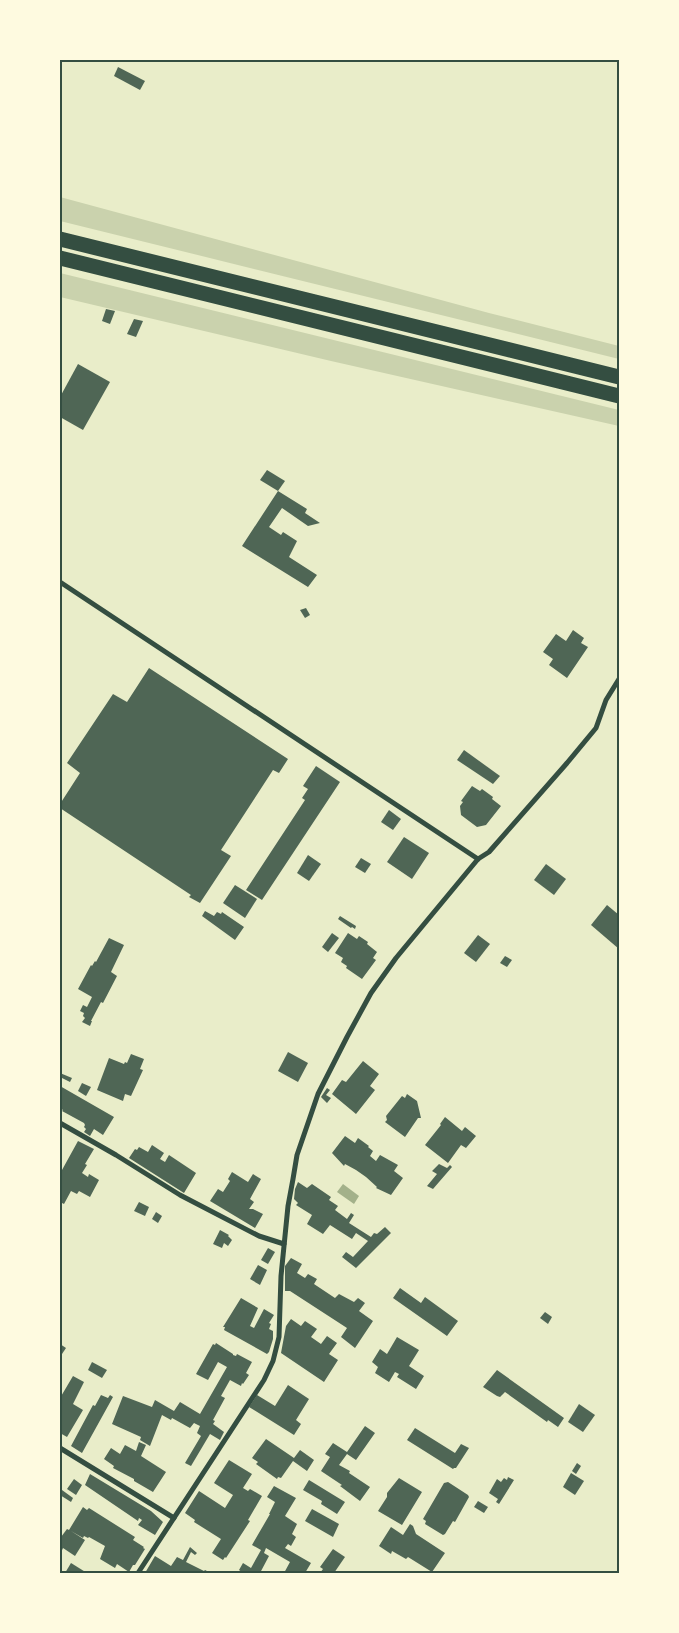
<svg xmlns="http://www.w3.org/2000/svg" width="679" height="1633" viewBox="0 0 679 1633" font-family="Spectral,serif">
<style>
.green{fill:#cad2ad}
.water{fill:#a3b18a}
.building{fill:#4f6655}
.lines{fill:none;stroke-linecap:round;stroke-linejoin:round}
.minor{stroke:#344e41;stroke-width:5}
.motorway{stroke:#344e41;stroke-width:15}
.neatline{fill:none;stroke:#344e41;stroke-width:2}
</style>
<rect width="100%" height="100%" fill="#e9edc9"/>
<g class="green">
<polygon points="60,197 489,313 619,346 619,359 60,221"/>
<polygon points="60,273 619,410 619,426 331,361 60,297"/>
</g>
<polygon class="water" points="343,1184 359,1196 354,1204 337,1192"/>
<g class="building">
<polygon points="118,67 145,81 140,90 114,76"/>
<polygon points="106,309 115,311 110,324 102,321"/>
<polygon points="134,319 143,321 136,337 127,334"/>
<polygon points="78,364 110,382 83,430 60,417 60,397"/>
<polygon points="267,470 285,481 278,491 260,480"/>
<polygon points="278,491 307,509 305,513 320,523 308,526 282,508 269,527 281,535 283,532 297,541 289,557 317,575 308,587 242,546"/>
<polygon points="306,608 310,615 305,618 300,610"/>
<polygon points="573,630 584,638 581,643 588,647 567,678 549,665 553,659 543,652 556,634 566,641"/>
<polygon points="149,668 288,759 279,773 273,770 221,850 231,856 200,903 189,897 191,895 60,808 60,804 80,773 67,763 113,694 127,702"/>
<polygon points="464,750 500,776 493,784 457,760"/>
<polygon points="316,766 340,782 262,900 246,890 305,800 302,798 308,789 303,786"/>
<polygon points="472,786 480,791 482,789 493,797 492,799 501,806 486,825 477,827 461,815 460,806 463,802 461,801"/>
<polygon points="389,810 401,819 393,830 381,822"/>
<polygon points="404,837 429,853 412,879 387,862"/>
<polygon points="308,855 321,864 309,881 297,873"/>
<polygon points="361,858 371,864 365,873 355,867"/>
<polygon points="546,864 566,879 554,895 534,880"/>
<polygon points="235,885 257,899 245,918 223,903"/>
<polygon points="607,905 619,915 619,949 591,925"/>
<polygon points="205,911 214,916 217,912 221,914 222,912 244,927 235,940 202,916"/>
<polygon points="340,916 356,926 355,929 352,927 351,928 338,919"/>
<polygon points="332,933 339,938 328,952 322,947"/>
<polygon points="348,933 357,939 359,936 368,942 367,944 377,952 373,958 376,960 362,979 346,968 347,966 341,962 343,958 335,953"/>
<polygon points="478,935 490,944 476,962 464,953"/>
<polygon points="109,938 124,945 111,972 117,976 103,1003 101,1002 91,1021 92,1021 90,1026 82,1022 85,1018 83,1016 84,1013 80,1011 83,1005 87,1007 92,997 78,989 91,965 92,966 95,961 96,962"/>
<polygon points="505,956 512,960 507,967 500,963"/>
<polygon points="288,1052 308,1063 298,1082 278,1071"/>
<polygon points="131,1054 144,1059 140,1069 143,1070 131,1096 125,1094 123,1101 97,1090 109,1058 124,1064 125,1062 127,1063"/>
<polygon points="363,1061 379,1074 370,1086 375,1090 356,1114 332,1094 342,1080 346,1082"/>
<polygon points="60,1073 72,1078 70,1082 60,1077"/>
<polygon points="82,1083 91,1087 86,1096 78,1091"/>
<polygon points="60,1086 114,1117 103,1135 94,1129 90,1136 84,1132 86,1129 84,1127 85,1125 84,1123 62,1111 63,1110 60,1108"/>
<polygon points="327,1088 330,1090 326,1095 331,1098 327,1103 321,1097"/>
<polygon points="407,1094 417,1101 421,1118 418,1118 405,1137 385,1122 387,1120 386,1116 402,1096 405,1098"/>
<polygon points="445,1117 462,1131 465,1127 476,1136 466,1148 461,1145 448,1163 425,1145 441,1125 440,1124"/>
<polygon points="345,1136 355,1143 358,1138 369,1146 368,1147 373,1151 370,1156 376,1161 380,1155 398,1165 394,1171 403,1178 391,1195 376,1188 377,1187 366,1177 356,1170 345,1164 344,1166 332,1153"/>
<polygon points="78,1141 94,1149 85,1164 87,1165 82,1173 88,1177 89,1174 99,1180 90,1197 79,1191 77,1194 71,1191 64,1204 62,1203 60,1207 60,1169 62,1170"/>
<polygon points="152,1145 164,1153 160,1159 165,1162 169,1155 196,1173 184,1193 129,1158 135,1149 137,1150 139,1147 148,1152"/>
<polygon points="439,1164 447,1168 450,1165 452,1167 433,1189 427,1186 437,1174 432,1171"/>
<polygon points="232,1172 248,1182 253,1174 261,1179 250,1199 254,1202 249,1209 253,1209 263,1214 255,1228 210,1201 218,1189 223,1192 230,1181 228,1179"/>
<polygon points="298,1182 307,1188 312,1184 331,1197 329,1200 338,1206 335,1210 347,1219 351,1213 354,1215 349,1223 371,1237 374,1233 377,1234 385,1227 391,1233 356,1268 342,1257 346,1252 353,1257 368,1241 356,1233 352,1239 330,1225 323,1234 307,1224 312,1215 296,1205 298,1203 294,1199 295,1189"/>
<polygon points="139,1202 149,1207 145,1216 134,1211"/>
<polygon points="156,1212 162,1216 158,1223 152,1219"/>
<polygon points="220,1230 229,1235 228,1236 232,1240 228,1246 224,1243 222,1248 213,1244"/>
<polygon points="268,1248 275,1252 268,1264 261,1260"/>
<polygon points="291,1258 302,1264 297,1273 305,1278 308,1274 317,1279 314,1284 335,1298 339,1294 354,1302 358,1298 365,1303 359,1311 373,1321 355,1348 341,1337 347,1328 290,1291 285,1291 285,1266"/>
<polygon points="258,1265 267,1270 260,1285 250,1279"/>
<polygon points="400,1288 421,1303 425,1297 458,1321 447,1336 393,1298"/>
<polygon points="241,1298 258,1308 250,1326 254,1328 264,1309 274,1315 269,1323 271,1324 269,1329 273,1331 273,1339 269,1352 267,1354 224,1330 225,1327 223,1327"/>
<polygon points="545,1312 552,1317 548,1324 540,1318"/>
<polygon points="291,1319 301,1326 305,1321 317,1329 311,1337 321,1344 327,1336 337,1343 329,1354 338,1360 324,1382 281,1353 286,1326"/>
<polygon points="397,1337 419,1350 409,1366 424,1376 416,1389 397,1377 399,1374 395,1372 389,1382 375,1373 378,1367 372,1362 380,1349 387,1354"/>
<polygon points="216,1343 233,1354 233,1355 236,1356 237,1354 252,1362 246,1373 249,1375 243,1384 242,1383 241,1386 230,1380 221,1396 225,1398 213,1420 215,1421 213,1424 224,1432 220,1440 210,1434 191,1466 185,1463 201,1436 197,1433 200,1426 194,1423 190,1428 172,1418 171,1420 162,1415 150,1446 140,1440 141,1437 112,1424 123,1396 152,1407 155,1400 174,1411 180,1402 200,1414 227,1367 218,1362 208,1380 196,1374 213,1344 215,1345"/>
<polygon points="60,1344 66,1348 60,1357"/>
<polygon points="92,1362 107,1370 102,1378 88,1370"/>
<polygon points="497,1370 564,1418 558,1427 548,1420 547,1422 505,1392 500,1397 497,1396 483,1387"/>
<polygon points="73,1376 84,1382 73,1404 83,1410 67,1437 60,1433 60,1398"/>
<polygon points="288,1385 309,1399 296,1420 301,1424 294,1435 249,1407 257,1395 275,1406"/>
<polygon points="101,1395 108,1398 110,1395 113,1397 82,1453 71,1446 93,1405 95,1406"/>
<polygon points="579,1404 595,1415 583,1432 568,1422"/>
<polygon points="365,1426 375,1433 356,1460 347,1454 339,1465 350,1471 349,1473 370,1487 360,1501 340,1486 342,1485 321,1471 330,1457 325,1454 333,1443 347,1452"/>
<polygon points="415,1428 455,1453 461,1444 469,1448 456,1468 454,1468 453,1469 407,1440"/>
<polygon points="266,1439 294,1458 300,1450 314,1460 307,1471 293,1461 281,1478 278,1477 277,1479 256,1464 258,1462 252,1458"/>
<polygon points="139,1442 146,1445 141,1456 166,1472 153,1492 134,1481 134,1479 113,1468 114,1466 104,1459 111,1448 120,1454 125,1445 136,1451"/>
<polygon points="229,1460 252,1474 243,1488 248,1491 250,1489 262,1496 248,1520 250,1521 226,1558 225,1557 223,1560 212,1553 221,1539 194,1522 195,1520 185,1513 199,1491 225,1508 233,1495 214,1483"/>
<polygon points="577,1463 581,1466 576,1474 572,1471"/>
<polygon points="571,1473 584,1481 575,1495 563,1487"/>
<polygon points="90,1474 151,1511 163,1522 155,1535 138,1525 142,1520 139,1518 138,1521 85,1485"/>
<polygon points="508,1477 514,1480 499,1504 496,1502 498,1499 489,1493 497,1479 501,1482 504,1478 507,1480"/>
<polygon points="399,1478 422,1492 402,1525 378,1511 387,1497 387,1493"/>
<polygon points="74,1479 82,1485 76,1495 67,1489"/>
<polygon points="309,1480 345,1502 337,1514 321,1504 322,1501 303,1490"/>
<polygon points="448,1482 468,1495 469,1497 455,1522 453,1521 445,1534 443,1535 425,1524 426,1521 423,1519 444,1483"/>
<polygon points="274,1486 296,1498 285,1516 297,1524 292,1534 296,1537 291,1546 288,1544 285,1548 311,1563 305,1573 284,1573 290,1562 266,1548 264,1553 269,1556 260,1573 243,1573 239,1570 243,1563 251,1568 261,1550 252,1545 270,1514 269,1514 275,1502 267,1497"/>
<polygon points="62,1490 73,1498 71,1502 60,1495"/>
<polygon points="478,1501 488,1507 484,1513 474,1507"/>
<polygon points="83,1507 87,1510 89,1508 135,1537 133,1540 144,1547 143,1548 145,1549 135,1565 133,1565 129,1572 117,1564 115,1568 100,1559 105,1546 89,1537 88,1538 84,1536 83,1538 71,1531 85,1540 75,1556 63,1548 60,1555 60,1537 61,1537 67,1529 69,1530"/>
<polygon points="312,1509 339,1524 333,1537 305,1521"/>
<polygon points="410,1524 413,1526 416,1534 445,1553 432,1572 408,1557 406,1559 392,1551 391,1554 379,1546 391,1527 403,1535"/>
<polygon points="190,1547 197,1553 195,1555 191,1552 186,1562 204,1571 205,1570 211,1573 145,1573 155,1556 171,1566 177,1557 183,1560"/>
<polygon points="333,1549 345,1557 334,1573 320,1573 323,1569 320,1567"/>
<polygon points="71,1563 87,1573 65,1573"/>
</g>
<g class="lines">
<g class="minor">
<polyline points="60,582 478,859"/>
<polyline points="60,1123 116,1155 180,1195 259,1236 284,1244"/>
<polyline points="60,1448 174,1518"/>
<polyline points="138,1573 264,1380 273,1361 279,1337 281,1276 288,1206 293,1179 297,1155 318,1094 347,1037 371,993 396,958 478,859 489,852 567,763 596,728 606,700 619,679"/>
</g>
<g class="motorway">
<polyline points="60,239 619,377"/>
<polyline points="60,258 619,396"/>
</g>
</g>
<rect width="679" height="1633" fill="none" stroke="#fefae0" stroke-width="122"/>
<rect x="61" y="61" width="557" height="1511" class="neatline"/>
</svg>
